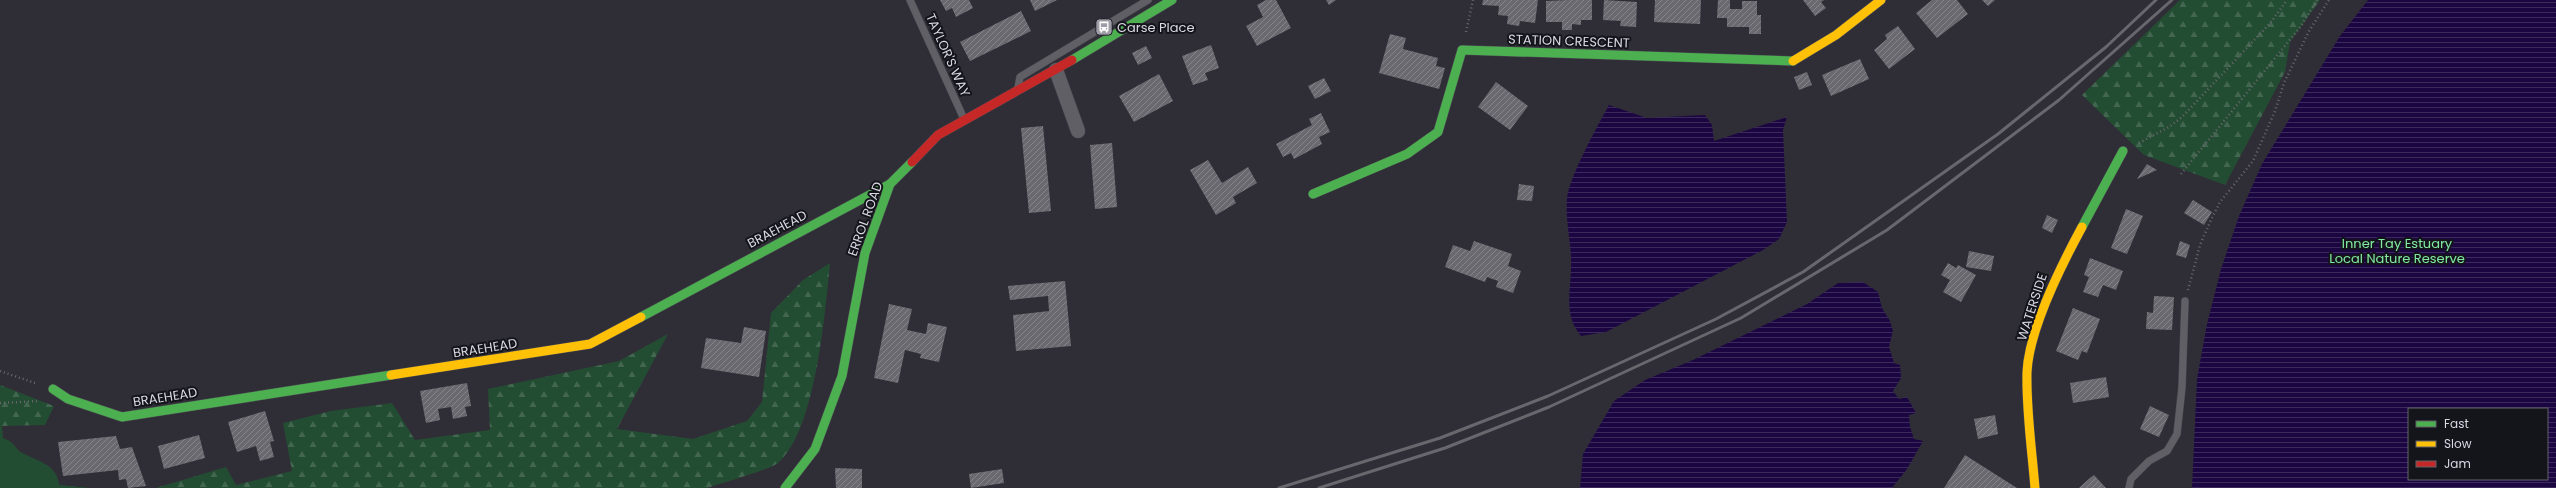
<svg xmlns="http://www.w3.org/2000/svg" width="2556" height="488" viewBox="0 0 2556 488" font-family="Poppins,sans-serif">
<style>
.forest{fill:url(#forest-firs)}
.park{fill:#234d32}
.water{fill:url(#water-rules);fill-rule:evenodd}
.building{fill:url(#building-hatch)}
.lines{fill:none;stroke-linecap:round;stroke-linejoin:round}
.lane-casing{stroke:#4a4951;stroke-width:8}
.street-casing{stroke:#4a4951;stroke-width:15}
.fast-casing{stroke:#4a4951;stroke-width:10}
.slow-casing{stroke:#4a4951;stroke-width:10}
.jam-casing{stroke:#4a4951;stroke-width:10}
.path{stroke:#69686e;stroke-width:2.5;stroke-dasharray:1 3;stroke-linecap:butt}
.lane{stroke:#605f66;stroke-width:7}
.street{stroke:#605f66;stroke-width:14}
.fast{stroke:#4caf50;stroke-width:9}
.slow{stroke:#ffc107;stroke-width:9}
.jam{stroke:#c62828;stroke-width:9}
.rail{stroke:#68676d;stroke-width:3}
.labels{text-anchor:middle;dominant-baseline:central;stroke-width:4;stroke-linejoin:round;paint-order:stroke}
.poi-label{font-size:13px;fill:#d9d8e3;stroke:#14141b;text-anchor:start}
.street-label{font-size:13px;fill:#d9d8e3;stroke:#14141b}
.park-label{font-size:13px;fill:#82e9a2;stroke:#14141b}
</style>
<defs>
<pattern id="forest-firs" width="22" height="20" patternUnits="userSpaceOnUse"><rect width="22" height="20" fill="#234d32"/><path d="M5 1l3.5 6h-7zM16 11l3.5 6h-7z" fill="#426650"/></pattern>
<pattern id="water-rules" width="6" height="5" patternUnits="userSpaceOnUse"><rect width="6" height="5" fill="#1b0642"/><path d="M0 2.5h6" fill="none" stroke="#3c2a5d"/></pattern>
<pattern id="building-hatch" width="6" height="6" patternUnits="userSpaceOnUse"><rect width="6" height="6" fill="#6a6970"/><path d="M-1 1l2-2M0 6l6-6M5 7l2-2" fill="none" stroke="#86858b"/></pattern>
</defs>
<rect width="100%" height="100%" fill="#2f2e36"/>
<g class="forest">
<polygon points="2180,0 2320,0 2290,42 2285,72 2225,185 2144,155 2082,95"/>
<path d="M830,263C825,312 816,430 778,463C771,469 719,484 707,488H156L226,467L236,485L292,471L283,423L331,411L392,403L415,440L490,430L488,389L619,361L668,334L617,429L693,439L747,421L762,402L771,313L803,280Z"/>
<path d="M0,385L54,406L45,425L2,426L3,438C16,443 13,448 22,453C38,462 57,464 59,485L88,488H0Z"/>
</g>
<path class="park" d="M0,412L3,438C16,443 14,448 22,453C39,462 56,464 59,485L88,488H0Z"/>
<g class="water">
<path d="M2368,0H2556V488H2192L2197,379L2207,324L2221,269L2239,216L2262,164L2340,36ZM2409,409H2547V479H2409Z"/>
<path d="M1609,105L1647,118L1705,115L1712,125L1714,141L1787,117L1783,130L1787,222L1779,239L1763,250L1606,332L1581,336C1563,315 1571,291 1571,266C1572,244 1565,222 1567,199C1568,179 1598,125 1609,105Z"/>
<polygon points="1863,282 1878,292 1882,308 1890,321 1893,331 1889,347 1894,363 1900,365 1901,378 1893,391 1899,399 1907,397 1916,413 1909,415 1910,427 1914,439 1923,441 1907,469 1892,488 1580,488 1583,454 1614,401 1645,380 1693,360 1807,304 1838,283"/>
</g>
<g class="building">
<polygon points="940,0 969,0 973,8 956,17 952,8 946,11"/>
<polygon points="1030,0 1057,0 1035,11"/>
<polygon points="1266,0 1276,0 1291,28 1257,46 1246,26 1263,17 1257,5"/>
<polygon points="1326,0 1336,0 1329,5"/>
<polygon points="1483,0 1538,0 1535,23 1520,21 1519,26 1507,24 1508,16 1498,15 1499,6 1482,5"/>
<polygon points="1568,0 1592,0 1592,20 1581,20 1581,25 1572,24 1572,30 1562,30 1562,22 1546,22 1546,1"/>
<polygon points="1604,0 1637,2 1636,27 1620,26 1621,21 1603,20"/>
<polygon points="1655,0 1701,0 1700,24 1654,22"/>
<polygon points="1718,0 1730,0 1730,9 1742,9 1742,1 1757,1 1757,15 1761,15 1761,34 1749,34 1749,27 1727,27 1727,18 1717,18"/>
<polygon points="1803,0 1824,0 1821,2 1826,8 1815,16"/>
<polygon points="1932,0 1957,0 1968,14 1937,38 1916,13"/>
<polygon points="1982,0 1995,0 1988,6"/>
<polygon points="1021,11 1031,31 970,61 960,42"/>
<polygon points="1898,26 1915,49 1889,69 1874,50 1887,39 1885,35"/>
<polygon points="1390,34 1406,38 1403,49 1438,58 1436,66 1445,68 1439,89 1379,73"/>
<polygon points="1211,45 1219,68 1205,73 1208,80 1193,85 1182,56"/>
<polygon points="1146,46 1152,58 1138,65 1132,53"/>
<polygon points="1860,59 1869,79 1831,96 1822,75"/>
<polygon points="1807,72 1812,85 1799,90 1794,77"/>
<polygon points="1159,74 1173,101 1134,122 1119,96"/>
<polygon points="1324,78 1331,91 1315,99 1308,86"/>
<polygon points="1496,82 1528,106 1510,130 1478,107"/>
<polygon points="1321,113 1330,132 1319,137 1322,144 1294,159 1291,153 1283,157 1276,144 1312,125 1309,119"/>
<polygon points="1043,126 1051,211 1029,213 1021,128"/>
<polygon points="1112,143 1117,207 1095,209 1090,145"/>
<polygon points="1208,160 1222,183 1248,167 1257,183 1233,197 1236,203 1216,215 1190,170"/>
<polygon points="2147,164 2157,170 2137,179"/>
<polygon points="1519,184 1534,186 1532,201 1517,200"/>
<polygon points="2193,200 2212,212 2204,225 2184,213"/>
<polygon points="2126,209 2143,216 2127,254 2111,248"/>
<polygon points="2047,215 2058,220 2052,233 2042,228"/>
<polygon points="1474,241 1512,254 1508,266 1521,271 1513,293 1496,287 1498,281 1487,277 1485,282 1445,267 1453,245 1470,251"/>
<polygon points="2180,241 2190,245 2186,258 2176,255"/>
<polygon points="1969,251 1994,256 1991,271 1966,267"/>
<polygon points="2090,258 2123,271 2116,290 2103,285 2098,297 2083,292 2089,277 2084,275"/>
<polygon points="1948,263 1956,268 1958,265 1976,275 1961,302 1943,292 1950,280 1941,275"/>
<polygon points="1065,281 1071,346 1016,351 1013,315 1049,311 1048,296 1010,300 1008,286"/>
<polygon points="2154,296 2174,297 2172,330 2146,329 2147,312 2153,313"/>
<polygon points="889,304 912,309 907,330 926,334 928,323 947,327 939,362 920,358 921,354 905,350 898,383 874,378"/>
<polygon points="2073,308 2100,319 2087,353 2082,351 2078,360 2056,351"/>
<polygon points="744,327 766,331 759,377 701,368 706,338 741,343"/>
<polygon points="2106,377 2109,397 2073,403 2070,383"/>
<polygon points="467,383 471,406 465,407 467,416 453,419 451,407 438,409 440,420 426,423 420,391"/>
<polygon points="2150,406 2169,415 2159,437 2140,429"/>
<polygon points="265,411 274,441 270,442 274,457 260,461 256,446 237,452 228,422"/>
<polygon points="1995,415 1998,434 1978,439 1974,419"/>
<polygon points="199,435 205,458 164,469 158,446"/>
<polygon points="116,436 120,449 132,447 146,486 128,488 126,479 119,480 118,470 63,476 58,442"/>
<polygon points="1965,455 2017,488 1944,488"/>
<polygon points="835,468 862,469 862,488 836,488"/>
<polygon points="1002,469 1004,483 971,488 969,474"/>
<polygon points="2094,475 2106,488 2079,488 2090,478"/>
</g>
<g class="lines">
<defs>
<g id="lane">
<polyline points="910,0 964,119"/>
<polyline points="1018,88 1020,77 1148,0"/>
<polyline points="2129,488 2131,479 2149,461 2167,451 2177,434 2182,387 2185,301"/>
</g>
<polyline id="street" points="1056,70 1078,131"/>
<g id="fast">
<polyline points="1072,60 1172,0"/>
<polyline points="1313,194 1407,154 1438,132 1462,50 1793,61"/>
<polyline points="2082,227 2123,151"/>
<polyline points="641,317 890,184"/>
<polyline points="53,389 68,399 122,417 391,375"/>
<polyline points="785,488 815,449 842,376 865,253 890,184 912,162"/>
</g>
<g id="slow">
<polyline points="1793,61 1836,35 1881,0"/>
<polyline points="391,375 590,344 641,317"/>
<path d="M2035,488C2032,450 2026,410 2027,372C2029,329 2062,264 2082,227"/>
</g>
<polyline id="jam" points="912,162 938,135 1072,60"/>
</defs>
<use href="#lane" class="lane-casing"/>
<use href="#street" class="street-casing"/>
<use href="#fast" class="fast-casing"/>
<use href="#slow" class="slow-casing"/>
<use href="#jam" class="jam-casing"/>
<g class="path">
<polyline points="1466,32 1473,0"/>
<polyline points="2139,143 2169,127 2182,117 2272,21 2287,0"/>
<polyline points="2181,174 2301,26 2317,0"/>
<polyline points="2188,290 2200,245 2211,220 2220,202 2253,161 2275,111 2284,83 2309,31 2329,0"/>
<polyline points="0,371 35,383"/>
<polyline points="0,403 39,401"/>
</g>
<use href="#lane" class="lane"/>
<use href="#street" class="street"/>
<use href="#fast" class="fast"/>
<use href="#slow" class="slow"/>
<use href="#jam" class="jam"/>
<g class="rail">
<polyline points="1279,488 1440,438 1548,396 1716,319 1803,272 1998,134 2106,47 2156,0"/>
<polyline points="1319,488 1445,448 1549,407 1741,318 1887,230 2059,100 2172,0"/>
</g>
</g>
<defs>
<symbol id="bus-square" viewBox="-11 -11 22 22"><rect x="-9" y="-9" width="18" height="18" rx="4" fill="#9e9ca6" stroke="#14141b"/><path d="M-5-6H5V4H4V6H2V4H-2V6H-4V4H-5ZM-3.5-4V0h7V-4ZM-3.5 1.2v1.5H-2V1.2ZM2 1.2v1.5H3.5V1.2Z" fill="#fff"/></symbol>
</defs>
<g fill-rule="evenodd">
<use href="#bus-square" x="1094" y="17" width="20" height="20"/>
</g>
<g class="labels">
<g class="poi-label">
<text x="1117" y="27">Carse Place</text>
</g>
<g class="street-label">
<text transform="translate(1569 41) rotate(2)">STATION CRESCENT</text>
<text transform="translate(948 55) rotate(66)">TAYLOR'S WAY</text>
<text transform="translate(865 219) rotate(-70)">ERROL ROAD</text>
<text transform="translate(777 229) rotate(-28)">BRAEHEAD</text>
<text transform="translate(2032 307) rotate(-72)">WATERSIDE</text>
<text transform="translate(485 348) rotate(-9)">BRAEHEAD</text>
<text transform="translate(165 397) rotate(-9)">BRAEHEAD</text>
</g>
<g class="park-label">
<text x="2397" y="243">Inner Tay Estuary<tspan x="2397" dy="15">Local Nature Reserve</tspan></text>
</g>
</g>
<rect x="2408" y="408" width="140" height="72" fill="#14141b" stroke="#63626b"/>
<rect x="2416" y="421" width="20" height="6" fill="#4caf50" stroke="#63626b"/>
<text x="2444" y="428" font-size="12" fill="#d9d8e3">Fast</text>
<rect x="2416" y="441" width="20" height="6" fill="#ffc107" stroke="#63626b"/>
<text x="2444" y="448" font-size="12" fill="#d9d8e3">Slow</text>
<rect x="2416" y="461" width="20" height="6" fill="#c62828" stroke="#63626b"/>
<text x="2444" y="468" font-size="12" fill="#d9d8e3">Jam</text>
</svg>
